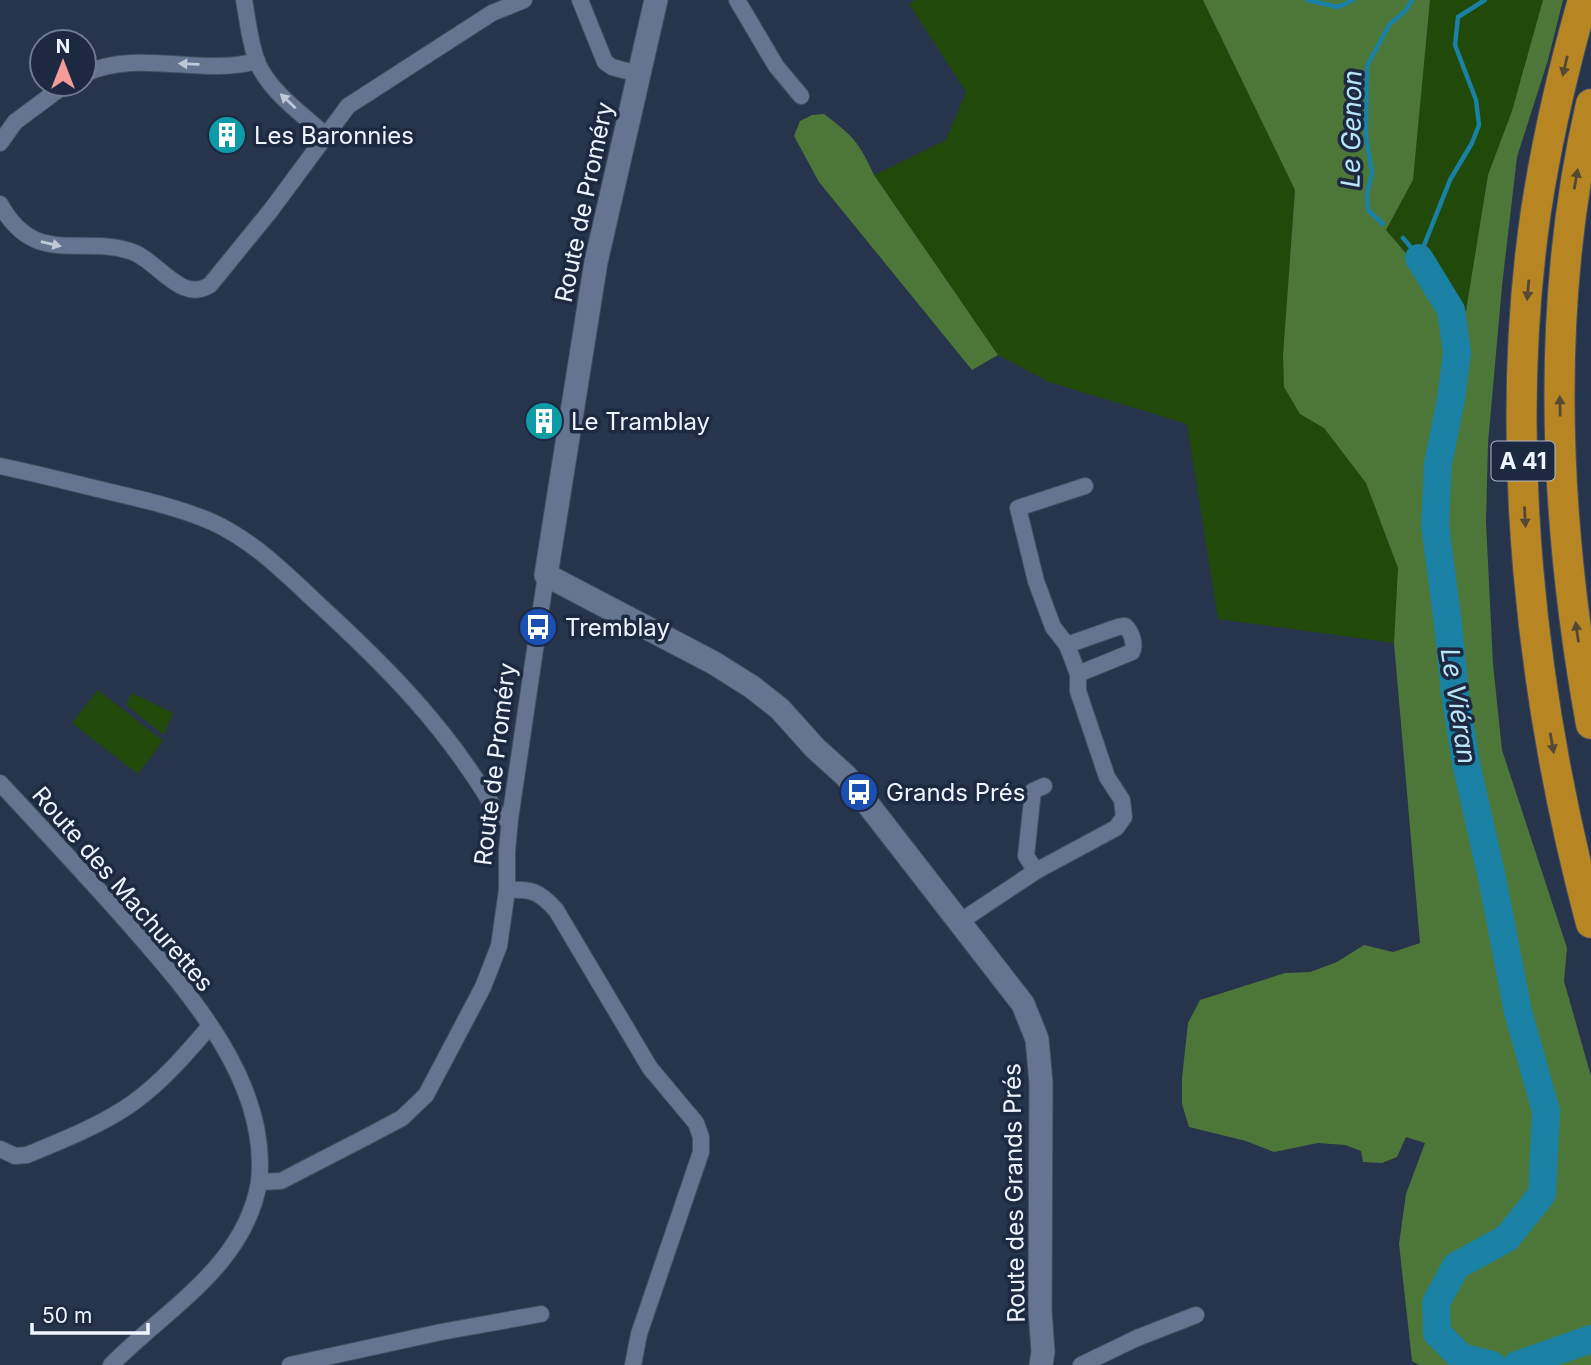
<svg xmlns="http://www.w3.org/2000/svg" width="1591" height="1365" viewBox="0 0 1591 1365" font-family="Inter,sans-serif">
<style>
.green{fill:#21490a}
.forest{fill:#4c7739}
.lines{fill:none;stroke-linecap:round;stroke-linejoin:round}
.stream{stroke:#1a80a4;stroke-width:4.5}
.river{stroke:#1a80a4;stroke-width:28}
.street-casing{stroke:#444f62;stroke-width:18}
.secondary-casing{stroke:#444f62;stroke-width:25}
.highway-casing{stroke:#444f62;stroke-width:32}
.street{stroke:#657591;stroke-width:16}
.secondary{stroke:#657591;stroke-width:23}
.highway{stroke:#b88523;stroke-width:30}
.oneway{fill:#bfc8d8}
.oneway2{fill:#534936}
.labels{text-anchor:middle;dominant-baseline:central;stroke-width:7;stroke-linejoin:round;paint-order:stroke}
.shield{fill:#1c2941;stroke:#b0b7c5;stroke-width:2}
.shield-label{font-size:23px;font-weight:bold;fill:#eff4fe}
.poi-label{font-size:24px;fill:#eff4fe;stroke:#1c2941;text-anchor:start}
.street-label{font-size:24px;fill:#eff4fe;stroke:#1c2941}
.water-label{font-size:26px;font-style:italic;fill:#bae6fa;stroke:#1c2941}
</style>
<rect width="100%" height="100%" fill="#26344c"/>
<g class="green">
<polygon points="915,0 1203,0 1295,190 1283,354 1300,414 1324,428 1366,483 1398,568 1394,643 1218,619 1187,424 1049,382 998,355 874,175 946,140 966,92 909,4"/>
<polygon points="1430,0 1543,0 1512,111 1488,175 1466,312 1434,286 1386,230 1413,180"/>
<polygon points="98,690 163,741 138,774 72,723"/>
<polygon points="132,693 173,713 164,735 126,705"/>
</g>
<g class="forest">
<polygon points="1203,0 1430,0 1413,180 1386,230 1434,286 1466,311 1488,175 1512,111 1543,0 1563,0 1548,60 1517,157 1502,286 1488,443 1486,522 1493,664 1502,750 1567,948 1564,981 1591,1076 1591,1365 1419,1365 1412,1361 1399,1244 1406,1194 1425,1143 1406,1137 1397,1157 1382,1163 1363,1162 1361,1151 1345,1145 1318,1143 1274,1152 1246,1141 1189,1127 1182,1104 1182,1078 1188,1023 1200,1000 1285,973 1310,972 1337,962 1364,945 1393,952 1420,943 1394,643 1398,568 1366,483 1324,428 1300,414 1284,387 1283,355 1295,190"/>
<path d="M824,114C853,136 859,142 874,175L998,355L972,370L819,182L794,136L800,121L812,115Z"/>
</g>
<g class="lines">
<g class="stream">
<polyline points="1307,0 1338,7 1353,0"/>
<polyline points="1383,224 1368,210 1367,194 1372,173 1366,137 1367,66 1389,25 1406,10 1412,0"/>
<polyline points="1403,238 1419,257"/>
<polyline points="1419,258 1450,180 1472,143 1479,125 1476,100 1455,45 1458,17 1485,0"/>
</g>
<g class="river">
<polyline points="1419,258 1451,310 1457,353 1451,399 1438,464 1435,525 1448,624 1455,694 1466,763 1492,878 1518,1012 1546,1111 1542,1194 1507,1238 1456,1266 1436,1303 1437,1333 1461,1357 1492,1365"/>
<polyline points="1517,1365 1591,1339"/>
</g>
<defs>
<g id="street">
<path d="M244,0C248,21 250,45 258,64C271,93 304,115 326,136"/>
<polyline points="580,0 605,62 612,67 638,74"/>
<polyline points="737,0 776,66 801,96"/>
<path d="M84,74C139,48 201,77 257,61"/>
<polyline points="0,143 15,122 66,84"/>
<path d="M0,204C35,267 77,235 130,251C157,259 180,304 210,285L271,210L348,106L492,13L524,0"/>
<path d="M0,466C33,473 66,481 98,489C136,498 174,506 210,521C251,539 283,571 315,601C387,667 447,727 497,813L502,817L510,819"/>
<path d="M1067,645L1118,627L1125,626C1131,631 1136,644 1132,652L1078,674"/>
<path d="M0,783C41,827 82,871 122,916C185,988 270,1080 259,1182"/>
<polyline points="1036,871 1026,856 1033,791 1044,786"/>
<path d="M507,890C532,889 539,891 556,910L650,1068L696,1123L701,1137V1152L639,1334L633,1365"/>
<polyline points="961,921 1036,871 1116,828 1124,817 1122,800 1107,777 1078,691 1078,674 1067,645 1053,627 1036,581 1018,508 1085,486"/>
<path d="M0,1149L15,1156L27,1155C61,1141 104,1124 134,1102C163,1081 187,1053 210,1026"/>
<path d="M111,1365C166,1309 245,1266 259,1182L281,1181L372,1134L402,1118L426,1095L483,987L499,946L507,890V851L510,819L546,575"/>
<polyline points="290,1365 441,1332 541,1314"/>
<polyline points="1081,1365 1137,1338 1196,1315"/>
</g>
<polyline id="secondary" points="656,0 596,262 546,575 714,663 752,687 780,709 815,748 846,776 1023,1004 1037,1039 1041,1083 1040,1310 1043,1352 1041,1365"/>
<g id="highway">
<path d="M1583,0C1563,70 1547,139 1536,211C1502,442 1531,699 1591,923"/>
<path d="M1591,104C1544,307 1554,520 1591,724"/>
</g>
</defs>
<use href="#street" class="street-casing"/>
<use href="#secondary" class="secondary-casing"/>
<use href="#highway" class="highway-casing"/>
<use href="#street" class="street"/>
<use href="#secondary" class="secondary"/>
<use href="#highway" class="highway"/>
</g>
<defs><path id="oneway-solid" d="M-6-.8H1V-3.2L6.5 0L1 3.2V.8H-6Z" transform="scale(1.75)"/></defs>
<g class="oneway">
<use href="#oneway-solid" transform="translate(189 64) rotate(-178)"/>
<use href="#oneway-solid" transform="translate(288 101) rotate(-137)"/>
<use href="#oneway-solid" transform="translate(51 244) rotate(13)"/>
</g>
<g class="oneway2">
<use href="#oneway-solid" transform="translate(1565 66) rotate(103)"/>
<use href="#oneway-solid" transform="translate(1576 179) rotate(-80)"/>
<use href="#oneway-solid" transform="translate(1528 290) rotate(95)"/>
<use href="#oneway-solid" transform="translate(1560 406) rotate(-91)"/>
<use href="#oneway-solid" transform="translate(1525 517) rotate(87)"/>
<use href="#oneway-solid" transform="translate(1577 632) rotate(-98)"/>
<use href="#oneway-solid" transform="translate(1552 743) rotate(80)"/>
</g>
<defs>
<symbol id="building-disc" viewBox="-11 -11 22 22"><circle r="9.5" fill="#0f9aa8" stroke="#1c2941"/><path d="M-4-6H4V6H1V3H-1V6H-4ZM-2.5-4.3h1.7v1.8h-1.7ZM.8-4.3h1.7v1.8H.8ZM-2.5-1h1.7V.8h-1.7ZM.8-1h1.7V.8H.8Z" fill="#fff"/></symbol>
<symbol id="bus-disc" viewBox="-11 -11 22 22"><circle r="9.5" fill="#1a4fb4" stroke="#1c2941"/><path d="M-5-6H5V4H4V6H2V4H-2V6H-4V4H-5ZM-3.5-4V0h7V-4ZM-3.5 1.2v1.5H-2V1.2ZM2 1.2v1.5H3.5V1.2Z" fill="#fff"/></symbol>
</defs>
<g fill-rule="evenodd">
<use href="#building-disc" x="205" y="113" width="44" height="44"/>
<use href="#building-disc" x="522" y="399" width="44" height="44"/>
<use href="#bus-disc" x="516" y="605" width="44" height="44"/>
<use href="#bus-disc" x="837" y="770" width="44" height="44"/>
</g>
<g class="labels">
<rect class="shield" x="1491.5" y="441.5" width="63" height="39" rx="5"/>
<g class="shield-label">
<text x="1523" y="461">A 41</text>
</g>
<g class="poi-label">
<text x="254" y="135">Les Baronnies</text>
<text x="571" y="421">Le Tramblay</text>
<text x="565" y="627">Tremblay</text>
<text x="886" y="792">Grands Prés</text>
</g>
<g class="street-label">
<text transform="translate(584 202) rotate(-78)">Route de Proméry</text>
<text transform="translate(495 764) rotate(-83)">Route de Proméry</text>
<text transform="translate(123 889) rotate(49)">Route des Machurettes</text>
<text transform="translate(1014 1193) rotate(-91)">Route des Grands Prés</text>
</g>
<g class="water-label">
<text transform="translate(1351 129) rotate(-89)">Le Genon</text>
<text transform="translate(1459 706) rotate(81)">Le Viéran</text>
</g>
</g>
<g transform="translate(63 63)"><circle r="33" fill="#1c2941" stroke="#707a8d" stroke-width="2"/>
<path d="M0-5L12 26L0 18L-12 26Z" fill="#f59b98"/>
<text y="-10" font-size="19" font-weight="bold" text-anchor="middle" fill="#eff4fe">N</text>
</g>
<path d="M32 1323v10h116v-10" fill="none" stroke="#eff4fe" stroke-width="3.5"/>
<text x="42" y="1323" font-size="21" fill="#eff4fe" stroke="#1c2941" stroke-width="5" paint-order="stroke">50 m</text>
</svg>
